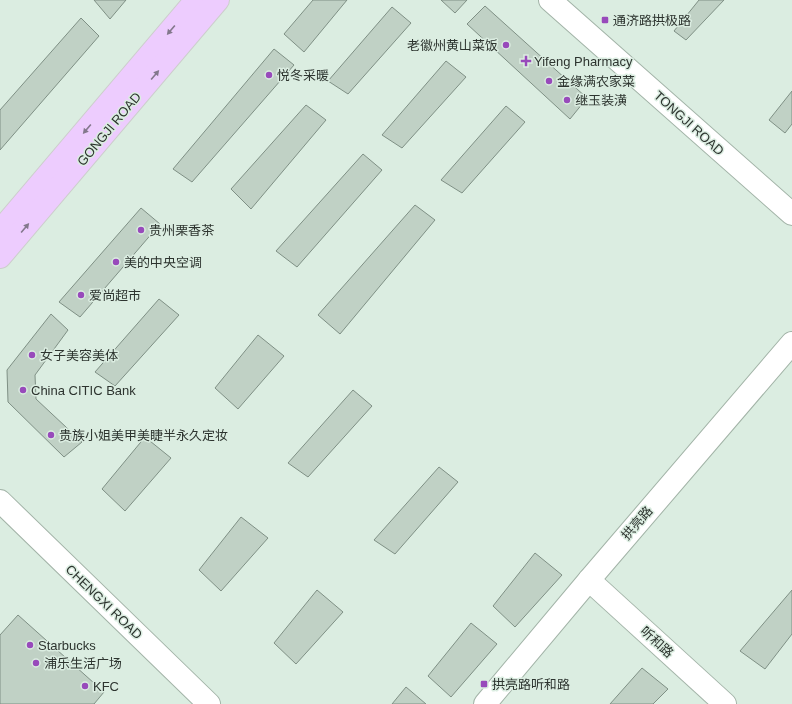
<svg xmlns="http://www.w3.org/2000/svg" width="792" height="704" viewBox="0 0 792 704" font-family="Helvetica,'Noto Sans SC',sans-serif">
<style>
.building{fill:#c0d1c5;stroke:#7f9085}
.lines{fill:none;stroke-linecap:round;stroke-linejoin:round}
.minor-casing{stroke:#a2b3a7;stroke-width:24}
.major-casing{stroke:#cdcecd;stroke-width:24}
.minor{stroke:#fff;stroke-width:22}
.major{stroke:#edccfe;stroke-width:22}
.oneway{fill:#83788c}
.poi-dot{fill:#984abb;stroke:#dbede1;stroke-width:1.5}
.labels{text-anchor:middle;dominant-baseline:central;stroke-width:3;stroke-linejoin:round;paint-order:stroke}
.poi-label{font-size:13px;fill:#2d342f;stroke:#dbede1;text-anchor:start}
.street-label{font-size:13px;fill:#2d342f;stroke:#dbede1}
</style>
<rect width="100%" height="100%" fill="#dbede1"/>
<g class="building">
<polygon points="94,0 126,0 110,19"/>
<polygon points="313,0 347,0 304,52 284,34"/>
<polygon points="441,0 467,0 455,13"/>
<polygon points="699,0 724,0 686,40 674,31"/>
<polygon points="485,6 587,98 570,119 467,24"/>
<polygon points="392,7 411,23 348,94 328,81"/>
<polygon points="81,18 99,36 0,150 0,110"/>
<polygon points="274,49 294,65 192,182 173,169"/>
<polygon points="446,61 466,77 402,148 382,135"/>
<polygon points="792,91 792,124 785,133 769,120"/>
<polygon points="306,105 326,120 251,209 231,189"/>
<polygon points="506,106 525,122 462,193 441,180"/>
<polygon points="363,154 382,170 297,267 276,251"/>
<polygon points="415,205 435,220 340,334 318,315"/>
<polygon points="141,208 160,224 80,317 59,302"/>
<polygon points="159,299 179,315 115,386 95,372"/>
<polygon points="51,314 68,330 35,375 36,399 82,442 64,457 8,402 7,370"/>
<polygon points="258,335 284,356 238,409 215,388"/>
<polygon points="353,390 372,406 308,477 288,463"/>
<polygon points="145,437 171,458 125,511 102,489"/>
<polygon points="439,467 458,482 395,554 374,540"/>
<polygon points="241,517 268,538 221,591 199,570"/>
<polygon points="535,553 562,575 515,627 493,606"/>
<polygon points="317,590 343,612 296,664 274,643"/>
<polygon points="792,590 792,634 765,669 740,651"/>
<polygon points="18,615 104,692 94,704 0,704 0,635"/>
<polygon points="471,623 497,644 451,697 428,676"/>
<polygon points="642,668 668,689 653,704 610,704"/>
<polygon points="406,687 426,704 392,704"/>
</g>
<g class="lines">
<defs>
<g id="minor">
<polyline points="550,0 792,214"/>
<polyline points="0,501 209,704"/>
<polyline points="589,580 725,704"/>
<polyline points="485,704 589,580 792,343"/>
</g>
<g id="major">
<polyline points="0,231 196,0"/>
<polyline points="0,257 218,0"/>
</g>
</defs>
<use href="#minor" class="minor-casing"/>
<use href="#major" class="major-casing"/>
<use href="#minor" class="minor"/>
<use href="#major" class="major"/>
</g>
<defs><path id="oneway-solid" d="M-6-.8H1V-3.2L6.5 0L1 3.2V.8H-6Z"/></defs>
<g class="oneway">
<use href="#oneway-solid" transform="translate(171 30) rotate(130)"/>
<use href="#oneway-solid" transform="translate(155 75) rotate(-50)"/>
<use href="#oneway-solid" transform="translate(87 129) rotate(130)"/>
<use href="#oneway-solid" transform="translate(25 228) rotate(-50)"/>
</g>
<g class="poi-dot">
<rect x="601" y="16" width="8" height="8" rx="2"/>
<circle cx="506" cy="45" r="4"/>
<path d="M524 55h4v4h4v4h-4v4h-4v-4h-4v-4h4z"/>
<circle cx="269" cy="75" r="4"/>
<circle cx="549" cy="81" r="4"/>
<circle cx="567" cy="100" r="4"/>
<circle cx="141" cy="230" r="4"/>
<circle cx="116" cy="262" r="4"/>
<circle cx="81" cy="295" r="4"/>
<circle cx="32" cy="355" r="4"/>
<circle cx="23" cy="390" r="4"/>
<circle cx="51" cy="435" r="4"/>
<circle cx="30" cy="645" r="4"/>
<circle cx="36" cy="663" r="4"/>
<rect x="480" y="680" width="8" height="8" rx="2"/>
<circle cx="85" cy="686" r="4"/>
</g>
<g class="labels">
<g class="poi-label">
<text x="613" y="20">通济路拱极路</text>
<text x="498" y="45" text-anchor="end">老徽州黄山菜饭</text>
<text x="534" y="61">Yifeng Pharmacy</text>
<text x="277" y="75">悦冬采暖</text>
<text x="557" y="81">金缘满农家菜</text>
<text x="575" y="100">继玉装潢</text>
<text x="149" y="230">贵州栗香茶</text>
<text x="124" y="262">美的中央空调</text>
<text x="89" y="295">爱尚超市</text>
<text x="40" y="355">女子美容美体</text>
<text x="31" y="390">China CITIC Bank</text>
<text x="59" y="435">贵族小姐美甲美睫半永久定妆</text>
<text x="38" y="645">Starbucks</text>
<text x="44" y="663">浦乐生活广场</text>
<text x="492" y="684">拱亮路听和路</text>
<text x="93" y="686">KFC</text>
</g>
<g class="street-label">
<text transform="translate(689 123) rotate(42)">TONGJI ROAD</text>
<text transform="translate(109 129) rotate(-50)">GONGJI ROAD</text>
<text transform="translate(637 523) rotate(-49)">拱亮路</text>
<text transform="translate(104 602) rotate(44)">CHENGXI ROAD</text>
<text transform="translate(657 642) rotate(42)">听和路</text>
</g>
</g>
</svg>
